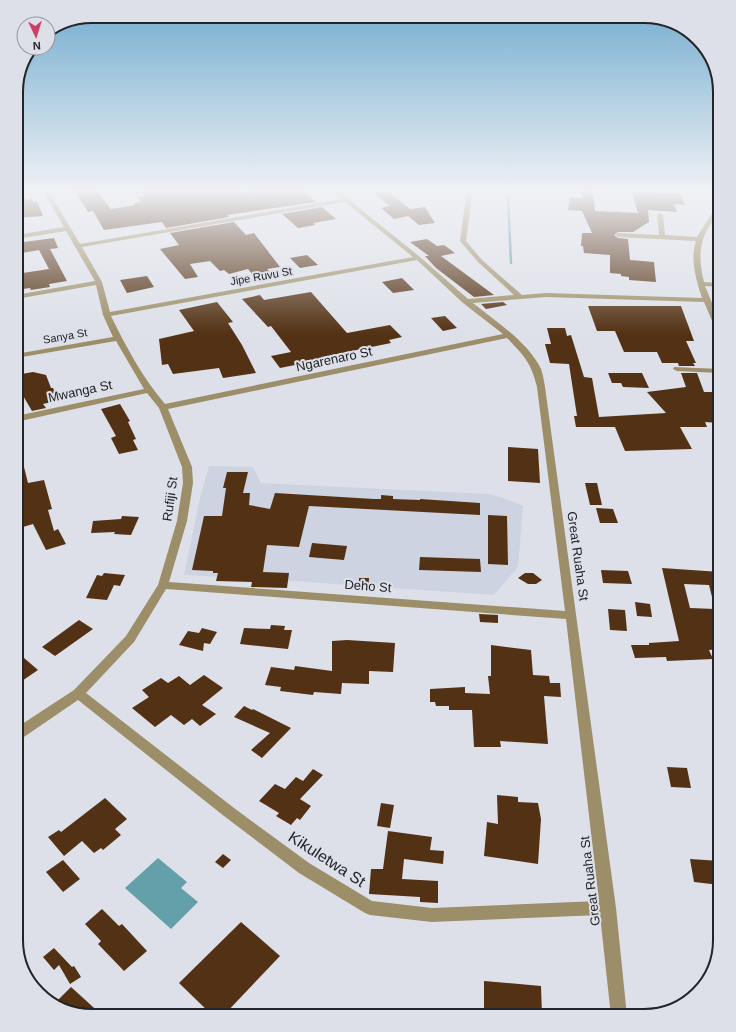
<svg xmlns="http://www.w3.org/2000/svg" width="736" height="1032" viewBox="0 0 736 1032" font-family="Arial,sans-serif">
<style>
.built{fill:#ced3e2}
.water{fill:#63a0aa}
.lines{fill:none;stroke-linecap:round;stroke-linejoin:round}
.stream{stroke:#63a0aa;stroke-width:2.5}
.building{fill:#533114;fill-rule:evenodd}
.minor{fill:#9c8e68;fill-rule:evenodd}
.labels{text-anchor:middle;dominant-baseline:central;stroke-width:4;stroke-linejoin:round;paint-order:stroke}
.far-street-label{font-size:11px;fill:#232427;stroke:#dee0e9}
.street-label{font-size:13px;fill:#232427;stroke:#dee0e9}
.near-street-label{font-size:16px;fill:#232427;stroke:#dee0e9}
.rim{fill:none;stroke:#232427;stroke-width:2}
</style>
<rect width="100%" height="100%" fill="#dee0e9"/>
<polygon class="built" points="209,466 253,467 261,483 487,494 501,497 523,506 518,567 494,595 277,580 184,575 200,498"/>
<polygon class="water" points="158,858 187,882 181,888 198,902 171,929 125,888"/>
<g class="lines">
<polyline class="stream" points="499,190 508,196 511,263"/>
</g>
<g class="building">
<polygon points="74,190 96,190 111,209 135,205 134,203 141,202 138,197 144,196 144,195 140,190 238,190 238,193 256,190 302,190 316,202 227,215 229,217 166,228 162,222 104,230 93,211 88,212"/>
<polygon points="581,190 593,190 595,211 638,213 632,192 680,193 685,205 674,204 677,212 648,210 649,222 633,232 618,232 614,235 618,238 628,239 630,260 654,262 656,282 629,280 629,277 621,276 621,274 610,273 610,255 584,253 583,246 581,246 582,233 592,233 582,211 568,210 570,197 582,198"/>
<polygon points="387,191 410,209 425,207 435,223 419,225 408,216 394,219 381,208 390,206 374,193"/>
<polygon points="25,198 26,200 32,199 33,202 37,201 43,216 16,218 16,199"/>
<polygon points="322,207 336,219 313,223 315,225 298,228 282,214"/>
<polygon points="234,222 246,235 254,233 280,267 267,269 270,272 253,275 248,269 229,274 224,270 220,271 210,261 190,264 198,277 185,279 160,249 179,245 170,233"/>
<polygon points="54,238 58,248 50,249 67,281 49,284 50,287 31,290 30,288 16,290 16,274 49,269 39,250 16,254 16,243"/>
<polygon points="427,239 437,246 444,245 455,253 441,256 494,295 474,297 436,268 425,256 429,256 410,242"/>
<polygon points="307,255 318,265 300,268 290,258"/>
<polygon points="147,276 154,287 127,293 120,280"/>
<polygon points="402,278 414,290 393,293 382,282"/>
<polygon points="311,292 347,333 390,325 402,337 389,340 391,343 322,357 325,359 280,368 271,356 291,352 271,326 268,327 242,299 260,295 264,300"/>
<polygon points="217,302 233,322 228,323 242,345 256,373 223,378 219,368 173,374 168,364 162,365 159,339 194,331 179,310"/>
<polygon points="503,302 507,305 486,309 481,304"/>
<polygon points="588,306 681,306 694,341 686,341 696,363 693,363 695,366 679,366 678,363 662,363 657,352 624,352 615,331 597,331"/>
<polygon points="445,316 457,328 443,331 431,318"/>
<polygon points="547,328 565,328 567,336 571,335 584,377 592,378 599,417 666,413 647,392 686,387 681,373 697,373 704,392 715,392 720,405 715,405 720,418 720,423 705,422 707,427 680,427 692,449 625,451 615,427 576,427 574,416 577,416 569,364 550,363 545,344 551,344"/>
<polygon points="33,372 46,375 51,388 53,388 54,390 57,390 61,400 43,404 46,408 32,411 22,394 16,394 16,375"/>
<polygon points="608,373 642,373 649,388 623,387 621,383 612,383"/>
<polygon points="120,404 130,421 128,422 136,439 133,440 138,450 119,454 111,438 116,436 101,409"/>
<polygon points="508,447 538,449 540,483 508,481"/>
<polygon points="16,451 20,451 28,483 44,480 52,509 48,510 54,531 58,529 66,544 46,550 33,524 16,529"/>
<polygon points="227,472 248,472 243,493 250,493 249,505 270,509 275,493 374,499 381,499 381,495 393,496 393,499 420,500 420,499 480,503 480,515 309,506 299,547 267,545 263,572 289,573 287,588 251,587 252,582 216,581 218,573 213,573 213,571 192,570 204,516 222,516 226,488 223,488"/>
<polygon points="585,483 597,483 602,505 590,505"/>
<polygon points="596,508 613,509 618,523 600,523"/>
<polygon points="488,515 507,516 508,565 488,564"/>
<polygon points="122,516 139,517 131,535 114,534 115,532 91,533 93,521 121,519"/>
<polygon points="312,543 347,546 344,560 309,557"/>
<polygon points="420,557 480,559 481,572 419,570"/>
<path d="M662,568L720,572V649L709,650L713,659L667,661L666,657L635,658L631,645H649V643L679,641ZM684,584L709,585L715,609L690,608Z"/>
<polygon points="601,570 628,571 632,584 603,583"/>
<polygon points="104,573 125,575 120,586 114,585 107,600 86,598 97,575 102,576"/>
<polygon points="525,573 533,573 542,580 536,584 528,584 518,578"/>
<polygon points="359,578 369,578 368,590 359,589"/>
<polygon points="635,602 650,604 652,617 637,616"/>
<polygon points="608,609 625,610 627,631 610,630"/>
<polygon points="479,614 498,615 498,623 480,622"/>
<polygon points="79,620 93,629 55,656 42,647"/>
<polygon points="271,625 285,626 284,630 292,630 288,649 240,644 244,628 270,629"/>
<polygon points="202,628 217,632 210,644 204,643 203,651 179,645 188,631 199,633"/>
<polygon points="347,640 395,643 393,672 369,671 369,684 342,683 341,694 314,692 313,695 280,691 281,687 265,685 271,667 294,670 295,666 332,671 332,641"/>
<polygon points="491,645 531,650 533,675 549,676 550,683 560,683 561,697 544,696 548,744 500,741 501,747 474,747 472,710 449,710 449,706 436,706 435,702 430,702 430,689 465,687 465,693 490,694 488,676 491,676"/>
<polygon points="24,658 38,670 16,685 16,663"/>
<polygon points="204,675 223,688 202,705 216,714 200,726 192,719 184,725 171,715 155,727 132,708 149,697 142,690 161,678 168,683 179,676 190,685"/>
<polygon points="244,706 252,710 253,709 291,728 262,758 251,750 270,733 234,717"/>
<polygon points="667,767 687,768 691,788 671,787"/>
<polygon points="313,769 323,775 300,799 311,806 300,820 297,818 291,825 276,816 279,813 259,801 275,784 285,789 296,777 303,781"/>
<polygon points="497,795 518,797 518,802 538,803 541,819 538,864 484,856 487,822 498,824"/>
<polygon points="105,798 127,819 115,829 121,835 103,850 101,848 94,853 82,841 64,856 48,837 59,830 61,832"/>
<polygon points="381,803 394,805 390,828 377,826"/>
<polygon points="388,831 432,837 430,850 444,851 443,864 404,859 402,879 438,881 438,903 420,902 420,897 369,894 371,869 383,869"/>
<polygon points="223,854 231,860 223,868 215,862"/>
<polygon points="690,859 720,861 720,885 694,882"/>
<polygon points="63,860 80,879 63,892 46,872"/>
<polygon points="102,909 119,926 122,924 147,951 124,971 98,944 101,941 85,924"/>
<polygon points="241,922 280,956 223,1016 213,1016 179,983"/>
<polygon points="54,948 72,967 74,966 81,977 70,984 59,965 54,970 43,957"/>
<polygon points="484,981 541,986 542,1016 484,1016"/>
<polygon points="71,987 103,1016 87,1016 63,1008 56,1002"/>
</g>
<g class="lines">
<g class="minor">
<path d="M42,190H48L80,244L342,199L331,190H337L420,257L468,299L514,295L478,262L460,241L466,196L464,190H470L472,196L466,241L482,260L522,295L546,293L702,298C696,279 690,260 696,241L618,237L615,235L618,233L659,235L657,215L660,213L663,215L665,235L697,237L717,205L720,203C720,212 714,218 710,225C698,243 699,261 704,282L720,283V287L705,286L720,322V332L716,330L704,302L546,297L473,303C495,321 528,342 541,369C543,375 544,381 545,387L616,908L627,1016H611L600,915L432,922L370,915L365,913L299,873L224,816L78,700L21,739L16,740V728L74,690L126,636L158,585L177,521L183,483L182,467L159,408L147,393L16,422V416L144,389L116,341L16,358V354L113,337L103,315L96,285L16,299V295L95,281L66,231L16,239V235L64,227ZM345,202L413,257L110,312L102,282L82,247ZM417,260L463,303L503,334L165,404C143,378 126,347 111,316ZM507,338C524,356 531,362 537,387L565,611L169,582L187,521L193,483L192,467L168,409ZM166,589L566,619L599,901L432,908L372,901L309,863L234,808L86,693L134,642Z"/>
<polygon points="674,367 720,369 720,373 677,371 673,369"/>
</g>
</g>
<linearGradient id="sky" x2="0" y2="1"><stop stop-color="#73accf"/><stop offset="0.57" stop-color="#f0f1f5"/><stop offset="1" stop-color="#f0f1f5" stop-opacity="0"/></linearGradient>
<rect width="736" height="334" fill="url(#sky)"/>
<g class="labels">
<g class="far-street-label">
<text transform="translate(261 276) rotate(-10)">Jipe Ruvu St</text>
<text transform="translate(65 336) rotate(-10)">Sanya St</text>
</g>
<g class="street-label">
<text transform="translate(334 359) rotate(-12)">Ngarenaro St</text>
<text transform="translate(80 391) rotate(-12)">Mwanga St</text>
<text transform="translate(170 499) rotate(-82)">Rufiji St</text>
<text transform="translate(578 556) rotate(82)">Great Ruaha St</text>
<text transform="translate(368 586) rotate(4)">Deho St</text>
<text transform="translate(590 881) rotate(-97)">Great Ruaha St</text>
</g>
<g class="near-street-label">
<text transform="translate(327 859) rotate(33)">Kikuletwa St</text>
</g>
</g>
<path d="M0 0H736V1032H0ZM92 23H644A69 69 0 0 1 713 92V940A69 69 0 0 1 644 1009H92A69 69 0 0 1 23 940V92A69 69 0 0 1 92 23Z" fill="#dee0e9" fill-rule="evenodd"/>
<path class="rim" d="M92 23H644A69 69 0 0 1 713 92V940A69 69 0 0 1 644 1009H92A69 69 0 0 1 23 940V92A69 69 0 0 1 92 23Z"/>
<g transform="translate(36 36) rotate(176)"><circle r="19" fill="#dee0e9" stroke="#93959b"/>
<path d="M0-3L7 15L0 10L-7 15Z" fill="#cd3e64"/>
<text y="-6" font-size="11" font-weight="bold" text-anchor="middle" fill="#232427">N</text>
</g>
</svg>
